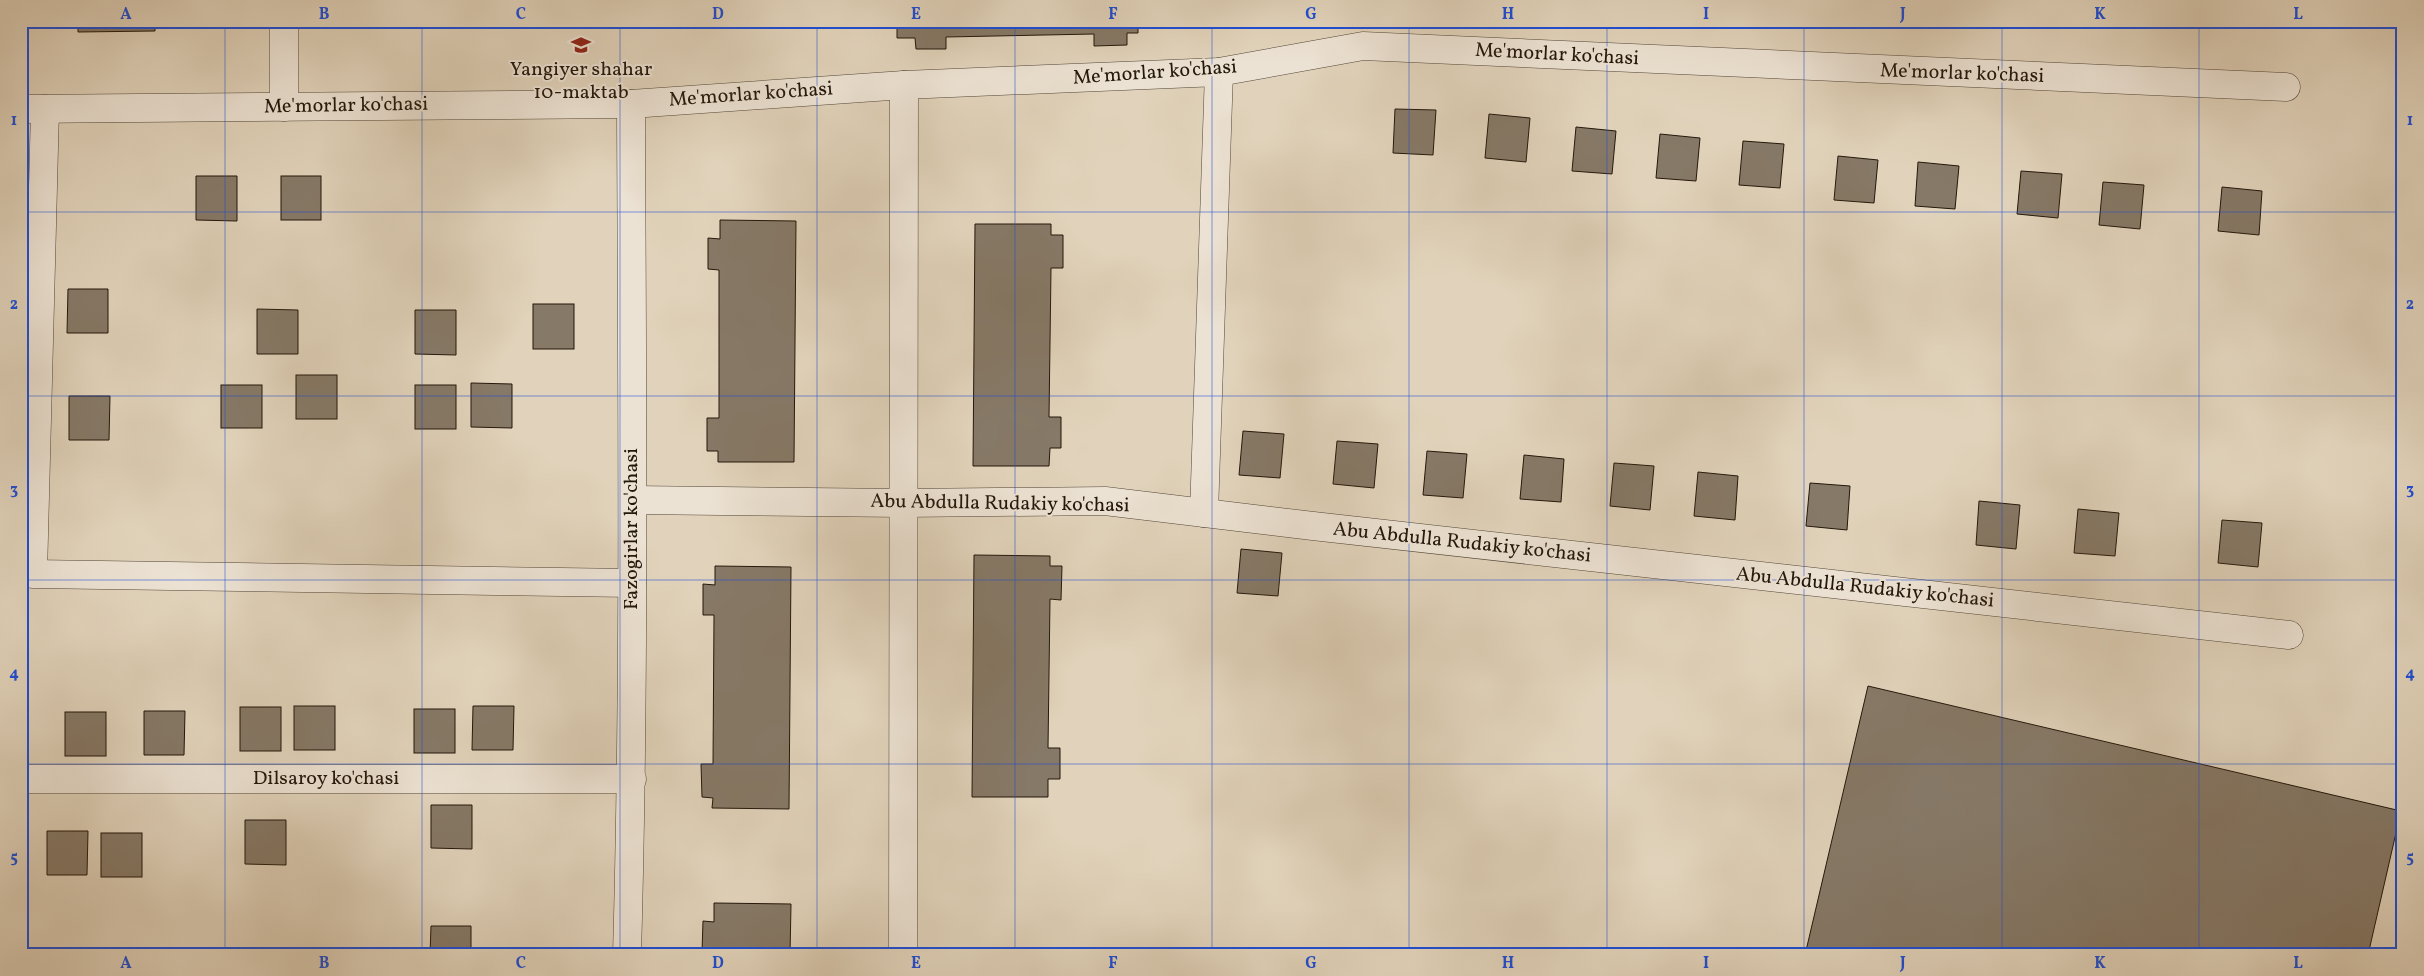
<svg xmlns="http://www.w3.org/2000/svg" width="2424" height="976" viewBox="0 0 2424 976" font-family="Vollkorn,serif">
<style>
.building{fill:#867967;stroke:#23170b}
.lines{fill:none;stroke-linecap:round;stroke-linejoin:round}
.minor-casing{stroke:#524637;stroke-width:29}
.minor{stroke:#ece2d3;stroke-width:28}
.grid{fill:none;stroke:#1d4ed8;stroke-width:1;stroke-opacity:0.55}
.labels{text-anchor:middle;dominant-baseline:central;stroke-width:4;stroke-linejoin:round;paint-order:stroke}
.street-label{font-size:20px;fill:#23170b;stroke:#ece2d3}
.poi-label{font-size:20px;fill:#23170b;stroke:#ece2d3}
.neatline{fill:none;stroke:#1d4ed8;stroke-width:2}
.grid-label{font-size:16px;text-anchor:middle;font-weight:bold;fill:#1d4ed8}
</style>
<rect width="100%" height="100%" fill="#e1d3bb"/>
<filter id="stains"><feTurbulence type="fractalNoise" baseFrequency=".004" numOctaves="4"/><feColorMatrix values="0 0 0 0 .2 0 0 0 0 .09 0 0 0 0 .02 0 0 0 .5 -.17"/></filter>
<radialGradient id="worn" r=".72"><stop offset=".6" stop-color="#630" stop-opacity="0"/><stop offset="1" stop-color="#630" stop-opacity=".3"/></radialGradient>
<g class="building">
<polygon points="78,21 155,21 155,31 78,32"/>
<polygon points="897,21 1138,21 1138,33 1127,33 1127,45 1094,46 1094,34 946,37 946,49 916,49 915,38 897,38"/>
<polygon points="1395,109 1436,110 1433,155 1393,153"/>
<polygon points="1489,114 1530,118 1526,162 1485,158"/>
<polygon points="1576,127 1616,131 1612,174 1572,171"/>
<polygon points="1660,134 1700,138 1696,181 1656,178"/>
<polygon points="1743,141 1784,144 1780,188 1739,185"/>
<polygon points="1838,156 1878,160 1874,203 1834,200"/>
<polygon points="1918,162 1959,166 1955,209 1915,206"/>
<polygon points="2021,171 2062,174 2058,218 2017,214"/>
<polygon points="196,176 237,176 237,221 196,220"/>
<rect x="281" y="176" width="40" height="44"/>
<polygon points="2103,182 2144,185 2140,229 2099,225"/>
<polygon points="2222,187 2262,191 2259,235 2218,231"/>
<polygon points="720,220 796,221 794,462 718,462 718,451 707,451 707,418 719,418 719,270 708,269 708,238 720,239"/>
<polygon points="975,224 1051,224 1051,235 1063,235 1063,268 1051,268 1049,417 1061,417 1061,448 1050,448 1049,466 973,466"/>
<polygon points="68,289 108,289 108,333 67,333"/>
<rect x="533" y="304" width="41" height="45"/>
<polygon points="257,309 298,310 298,354 257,354"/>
<polygon points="415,310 456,310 456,355 415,354"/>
<rect x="296" y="375" width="41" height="44"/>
<polygon points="471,383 512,384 512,428 471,427"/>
<rect x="221" y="385" width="41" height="43"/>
<rect x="415" y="385" width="41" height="44"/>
<polygon points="69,396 110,396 109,440 69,440"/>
<polygon points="1243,431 1284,434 1280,478 1239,475"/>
<polygon points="1337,441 1378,444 1374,488 1333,484"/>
<polygon points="1427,451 1467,454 1463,498 1423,495"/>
<polygon points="1524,455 1564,459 1561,502 1520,499"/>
<polygon points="1614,463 1654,466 1650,510 1610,506"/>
<polygon points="1698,472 1738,476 1735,520 1694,516"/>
<polygon points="1810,483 1850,486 1847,530 1806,526"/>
<polygon points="1979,501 2020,505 2016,549 1976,545"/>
<polygon points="2078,509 2119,513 2115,556 2074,553"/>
<polygon points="2222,520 2262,523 2258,567 2218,563"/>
<polygon points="1241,549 1282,553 1278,596 1237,593"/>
<polygon points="974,555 1050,556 1050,566 1062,566 1061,600 1050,599 1048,748 1060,748 1060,779 1048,779 1048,797 972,797"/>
<polygon points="715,566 791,567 789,809 712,808 713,798 702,797 701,764 713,764 714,615 703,615 703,584 715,585"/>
<polygon points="1868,686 2401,811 2368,955 1805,955"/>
<rect x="294" y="706" width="41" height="44"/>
<polygon points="473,706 514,706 513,750 472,750"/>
<rect x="240" y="707" width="41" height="44"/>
<rect x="414" y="709" width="41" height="44"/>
<polygon points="144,711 185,711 184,755 144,755"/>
<rect x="65" y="712" width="41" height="44"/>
<polygon points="431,805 472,805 472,849 431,848"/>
<polygon points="245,820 286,820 286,865 245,864"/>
<polygon points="47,831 88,831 87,875 47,875"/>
<rect x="101" y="833" width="41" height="44"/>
<polygon points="714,903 791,904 790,955 714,955 714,953 702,952 703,921 714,922"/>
<polygon points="431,926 471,926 471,955 430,955"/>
</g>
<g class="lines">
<defs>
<g id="minor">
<polyline points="284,107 284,21"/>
<polyline points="21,109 631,104 904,85 1219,72 1363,46 2286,87"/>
<polyline points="45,109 33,574 632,583"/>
<polyline points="633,500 903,503 1105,501 1313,526 2289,635"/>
<polyline points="1204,513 1219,72"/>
<polyline points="21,779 632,779"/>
<path d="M627,955C635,671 632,388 631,104"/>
<polyline points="903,955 904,85"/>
</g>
</defs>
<use href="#minor" class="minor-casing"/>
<use href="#minor" class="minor"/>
</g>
<path class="grid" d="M225,21V955M422,21V955M620,21V955M817,21V955M1015,21V955M1212,21V955M1409,21V955M1607,21V955M1804,21V955M2002,21V955M2199,21V955M21,212H2403M21,396H2403M21,580H2403M21,764H2403"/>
<defs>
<symbol id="school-bare" viewBox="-9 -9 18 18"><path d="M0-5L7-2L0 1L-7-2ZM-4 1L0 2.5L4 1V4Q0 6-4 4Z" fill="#8f2418" stroke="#ece2d3" stroke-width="2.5" paint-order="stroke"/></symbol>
</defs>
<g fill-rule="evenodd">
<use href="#school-bare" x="567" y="31" width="28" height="28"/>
</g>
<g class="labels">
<g class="street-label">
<text transform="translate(1557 55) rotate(3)">Me'morlar ko'chasi</text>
<text transform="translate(1155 73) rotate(-4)">Me'morlar ko'chasi</text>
<text transform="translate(1962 74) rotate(2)">Me'morlar ko'chasi</text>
<text transform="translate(751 95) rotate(-4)">Me'morlar ko'chasi</text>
<text transform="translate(346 106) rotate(-1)">Me'morlar ko'chasi</text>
<text transform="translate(1000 504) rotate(1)">Abu Abdulla Rudakiy ko'chasi</text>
<text transform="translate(632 529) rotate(-90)">Fazogirlar ko'chasi</text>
<text transform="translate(1462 543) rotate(6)">Abu Abdulla Rudakiy ko'chasi</text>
<text transform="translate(1865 588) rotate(6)">Abu Abdulla Rudakiy ko'chasi</text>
<text x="326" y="779">Dilsaroy ko'chasi</text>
</g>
<g class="poi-label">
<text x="581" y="70">Yangiyer shahar<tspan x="581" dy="23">10-maktab</tspan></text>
</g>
</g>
<rect width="2424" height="976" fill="none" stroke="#e1d3bb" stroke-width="55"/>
<rect x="28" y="28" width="2368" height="920" class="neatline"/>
<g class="grid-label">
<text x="126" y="19">A</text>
<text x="324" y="19">B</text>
<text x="521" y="19">C</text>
<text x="718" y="19">D</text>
<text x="916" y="19">E</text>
<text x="1113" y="19">F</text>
<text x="1311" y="19">G</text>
<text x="1508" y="19">H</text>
<text x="1706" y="19">I</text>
<text x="1903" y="19">J</text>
<text x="2100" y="19">K</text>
<text x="2298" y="19">L</text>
<text x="14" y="125">1</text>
<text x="2410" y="125">1</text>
<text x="14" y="309">2</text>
<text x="2410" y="309">2</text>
<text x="14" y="494">3</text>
<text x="2410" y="494">3</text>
<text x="14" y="678">4</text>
<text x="2410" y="678">4</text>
<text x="14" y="862">5</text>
<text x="2410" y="862">5</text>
<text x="126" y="968">A</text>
<text x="324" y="968">B</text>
<text x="521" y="968">C</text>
<text x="718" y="968">D</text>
<text x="916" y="968">E</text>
<text x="1113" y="968">F</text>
<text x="1311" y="968">G</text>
<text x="1508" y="968">H</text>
<text x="1706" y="968">I</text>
<text x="1903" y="968">J</text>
<text x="2100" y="968">K</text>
<text x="2298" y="968">L</text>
</g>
<rect width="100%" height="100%" filter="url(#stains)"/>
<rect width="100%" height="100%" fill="url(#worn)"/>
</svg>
